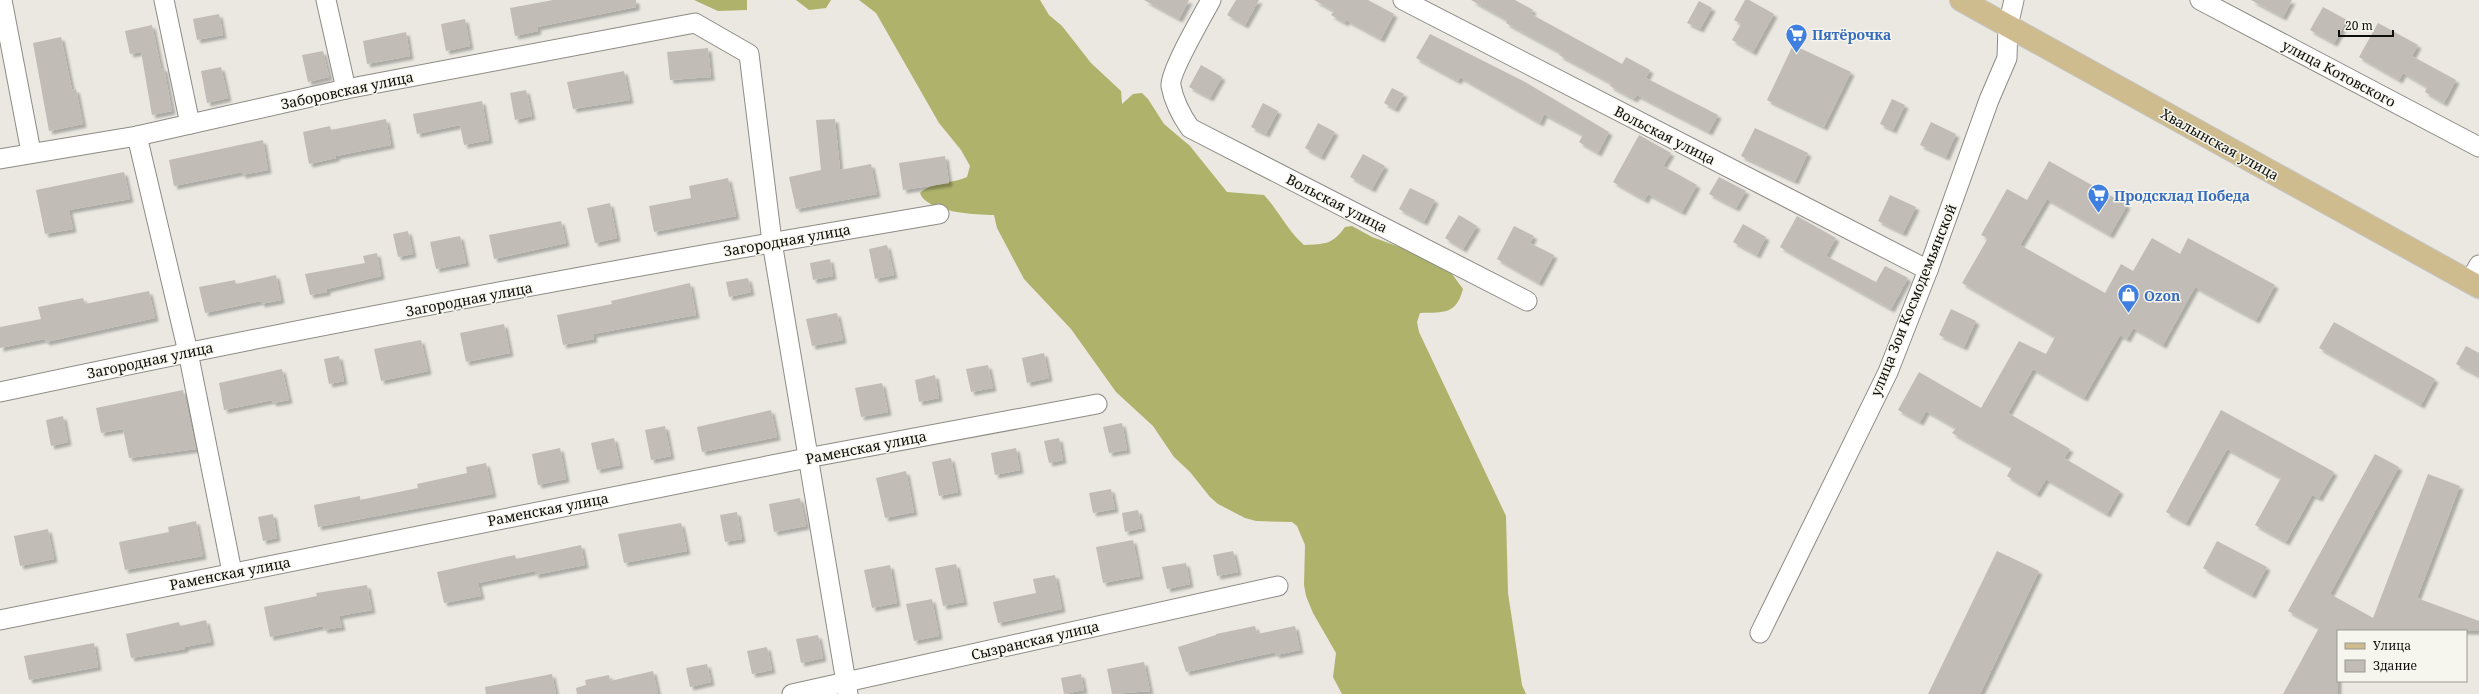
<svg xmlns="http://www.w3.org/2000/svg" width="2479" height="694" viewBox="0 0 2479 694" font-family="'Noto Serif',serif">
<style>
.forest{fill:#aeb26a}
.building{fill:#c2bcb6;filter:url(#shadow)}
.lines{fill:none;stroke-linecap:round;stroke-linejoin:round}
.minor-casing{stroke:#8d8b84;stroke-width:21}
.primary-casing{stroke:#c5c5c4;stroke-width:24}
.minor{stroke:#fff;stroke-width:19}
.primary{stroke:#cebc8f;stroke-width:22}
.labels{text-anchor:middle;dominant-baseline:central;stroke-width:3;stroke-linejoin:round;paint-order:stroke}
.shop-label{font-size:14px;font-weight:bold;fill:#366cbe;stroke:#f7f6ee;text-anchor:start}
.street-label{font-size:14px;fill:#0e0e0b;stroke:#f7f6ee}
</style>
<defs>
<filter id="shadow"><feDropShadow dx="3.5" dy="3.5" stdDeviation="1" flood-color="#0004"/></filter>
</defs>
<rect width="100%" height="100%" fill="#eae8e1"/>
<g class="forest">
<polygon points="694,0 747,0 747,10 718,11"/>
<polygon points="796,0 831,0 826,8 809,10"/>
<path d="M859,0H1040L1049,15L1062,26L1091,63L1121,91L1122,104L1133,94L1142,93L1148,99L1164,124L1190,146L1227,192L1264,195C1279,211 1287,230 1304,245C1325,244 1332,245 1345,227L1352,226L1372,237L1444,263L1463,289C1456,315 1444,312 1420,313L1417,322L1419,332L1506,516L1508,593L1522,685L1526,694H1342L1333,677L1336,653L1313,613L1306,596L1304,585L1305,545L1297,526L1292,522L1256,521L1245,518L1218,504L1210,497L1190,472L1174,457L1153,426L1116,392L1071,329L1024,279L997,228L994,215C976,215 926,212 920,193C932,182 951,184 967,177L970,166L961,150L939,123L876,13Z"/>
</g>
<g class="building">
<polygon points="553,0 636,0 636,7 537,27 538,31 515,36 510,8"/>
<polygon points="1144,0 1189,0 1179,19"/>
<polygon points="1236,0 1259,0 1245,25 1227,15"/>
<polygon points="1314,0 1368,0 1394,14 1381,39 1346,20 1345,23 1331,15 1334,11"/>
<polygon points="1471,0 1515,0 1533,10 1531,14 1622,64 1626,57 1650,70 1646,78 1718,115 1709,132 1637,95 1634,99 1610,86 1611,83 1559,55 1561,53 1506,23 1507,20"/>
<polygon points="1745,0 1749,0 1774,14 1753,52 1732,40 1741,24 1734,20"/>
<polygon points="2251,0 2292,0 2283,17"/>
<polygon points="1699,1 1712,8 1700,29 1687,23"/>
<polygon points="2323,7 2347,20 2334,43 2310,30"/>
<polygon points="219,14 223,35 197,40 193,19"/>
<polygon points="465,19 470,46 446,51 441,24"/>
<polygon points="2378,23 2418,45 2412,56 2456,80 2444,103 2425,92 2427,87 2403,73 2399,80 2359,57"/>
<polygon points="152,25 161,68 164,68 172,111 152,115 141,52 130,54 125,31"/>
<polygon points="406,32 410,56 367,64 363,41"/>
<polygon points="1430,34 1525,82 1609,132 1598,153 1579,142 1583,135 1544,114 1540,123 1460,77 1458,81 1416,58"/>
<polygon points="61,37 72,90 76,89 83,124 49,131 33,43"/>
<polygon points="1793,45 1851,72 1824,127 1767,100"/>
<polygon points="708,48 711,77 670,80 667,52"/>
<polygon points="323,51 329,77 308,82 302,55"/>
<polygon points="1201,65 1222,77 1210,98 1189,87"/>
<polygon points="221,67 228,98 207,103 201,71"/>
<polygon points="624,71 630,100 573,109 567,82"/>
<polygon points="1392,88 1404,94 1395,109 1384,103"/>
<polygon points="526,90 532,116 515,120 510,93"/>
<polygon points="1892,99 1905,105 1893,130 1880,124"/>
<polygon points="482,101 489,140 464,145 460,125 417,134 413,114"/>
<polygon points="1263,103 1278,111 1266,134 1251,127"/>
<polygon points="386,119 391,145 336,156 336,158 309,164 303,132 330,126 331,130"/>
<polygon points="835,119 840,170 871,164 877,194 796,209 789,177 821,170 816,120"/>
<polygon points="1931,122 1956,134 1946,157 1920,145"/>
<polygon points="1318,123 1335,132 1321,157 1305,148"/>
<polygon points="1755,128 1808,153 1795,181 1741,156"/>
<polygon points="1639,135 1671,153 1663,166 1697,185 1682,212 1648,194 1645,200 1613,182"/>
<polygon points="263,140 268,170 242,175 242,172 174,186 169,160"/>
<polygon points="1363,154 1385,166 1372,189 1350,177"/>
<polygon points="945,156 949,183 903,190 899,163"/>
<polygon points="2049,161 2127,205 2110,235 2047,199 2020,245 2105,293 2121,264 2133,271 2152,238 2180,254 2188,238 2275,285 2256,320 2195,287 2163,345 2133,328 2127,339 2120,335 2084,398 2033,369 2008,413 2070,449 2064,458 2120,491 2107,514 2046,479 2037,494 2007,476 2012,467 1952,433 1956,428 1926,411 1920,422 1898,410 1919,372 1981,408 2019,341 2046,354 2055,337 1962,283 1988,238 1981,235 2007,189 2027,200"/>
<polygon points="124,172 130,199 69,210 73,229 45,234 36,190"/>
<polygon points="1719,177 1746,191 1736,208 1709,194"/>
<polygon points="728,178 736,216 654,232 649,206 691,198 689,186"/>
<polygon points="1410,188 1435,200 1424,222 1399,209"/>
<polygon points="1890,195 1916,207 1903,233 1878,221"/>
<polygon points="610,203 617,238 595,243 587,208"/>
<polygon points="1459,215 1477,226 1463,249 1445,238"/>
<polygon points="1797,216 1836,238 1826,256 1876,282 1885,266 1908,278 1891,309 1780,247"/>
<polygon points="561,221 566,243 494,259 489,235"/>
<polygon points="1743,224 1766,237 1757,255 1733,242"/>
<polygon points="1514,226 1534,236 1530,243 1554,255 1539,283 1497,259"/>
<polygon points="408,231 413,254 398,257 393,234"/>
<polygon points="460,236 466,263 436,269 430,242"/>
<polygon points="887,245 894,275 875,279 869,249"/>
<polygon points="377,253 381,276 327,289 327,292 310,295 305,274 365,263 363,256"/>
<polygon points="830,259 833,276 813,280 810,263"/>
<polygon points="276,275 281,300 261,304 261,301 205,313 199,287 235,280 236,284"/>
<polygon points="748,278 751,292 729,297 726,282"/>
<polygon points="690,283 696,315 593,334 594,339 563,345 557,315 612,304 611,301"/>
<polygon points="149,291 155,318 46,342 45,339 0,348 0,327 41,319 38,307 83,298 85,304"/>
<polygon points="1951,309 1976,321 1964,347 1939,335"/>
<polygon points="837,313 843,340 812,346 806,319"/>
<polygon points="2334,322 2435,379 2421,405 2319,348"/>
<polygon points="504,324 510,353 466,362 460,333"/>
<polygon points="421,340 428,371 381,381 374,349"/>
<polygon points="2466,346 2479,353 2479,376 2456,364"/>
<polygon points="1044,353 1049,378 1027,383 1022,358"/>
<polygon points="339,356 344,381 329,384 324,359"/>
<polygon points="988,365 993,388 971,392 966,369"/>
<polygon points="282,369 289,400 273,403 272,400 224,410 219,383"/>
<polygon points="935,375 939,398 919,402 915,380"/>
<polygon points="882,383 888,412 861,417 855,388"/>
<polygon points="183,390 196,449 129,458 123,429 101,433 96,408"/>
<polygon points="771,410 777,437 702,452 697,427"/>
<polygon points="2221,410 2334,472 2319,498 2312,495 2286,542 2255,525 2281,478 2227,449 2186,523 2166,512"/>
<polygon points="63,416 68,442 51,446 46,420"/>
<polygon points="1122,423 1127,450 1109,453 1103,427"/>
<polygon points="665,426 671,456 651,460 645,430"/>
<polygon points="614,438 620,465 597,470 591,443"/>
<polygon points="1059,438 1063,460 1049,463 1044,441"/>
<polygon points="560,448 566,479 538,485 532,454"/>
<polygon points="1016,448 1020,470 995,475 991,453"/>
<polygon points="2375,454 2399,467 2330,594 2373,618 2428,474 2460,486 2417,598 2479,621 2479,631 2338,631 2338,694 2283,694 2319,628 2288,611"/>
<polygon points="951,458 958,492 939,496 932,462"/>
<polygon points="486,463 493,494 318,527 314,505 360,496 360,500 418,488 417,484 467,473 466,467"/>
<polygon points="906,471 914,512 885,518 876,478"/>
<polygon points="1111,489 1115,509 1093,513 1089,493"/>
<polygon points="800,498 806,526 774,532 769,504"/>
<polygon points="1138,510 1142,528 1125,532 1122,513"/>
<polygon points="737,512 742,539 725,542 720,515"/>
<polygon points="273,514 277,538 263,541 258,517"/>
<polygon points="196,521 203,556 125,570 119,542 169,532 168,527"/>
<polygon points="681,523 687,551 624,563 618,534"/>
<polygon points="48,529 54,559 20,566 14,536"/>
<polygon points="1133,540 1140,576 1103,583 1096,547"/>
<polygon points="2217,541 2267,567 2252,595 2203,568"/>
<polygon points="581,545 585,565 535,575 535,571 478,583 481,596 444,603 437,572 515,555 516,559"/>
<polygon points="1233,551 1238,572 1217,576 1213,555"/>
<polygon points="1997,551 2039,571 1980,694 1928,694"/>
<polygon points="1186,563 1190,584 1167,589 1162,567"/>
<polygon points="956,564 964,602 943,606 935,568"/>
<polygon points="890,565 897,603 872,608 864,570"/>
<polygon points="1055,575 1062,609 998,623 993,602 1036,593 1033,579"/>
<polygon points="367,585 372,610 339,616 342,627 324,630 323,626 270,637 264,607 317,596 316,593"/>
<polygon points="932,599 939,636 914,641 906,604"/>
<polygon points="206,620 211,642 185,647 185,649 131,658 126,634 179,622 180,626"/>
<polygon points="1255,626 1257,634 1295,626 1300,650 1276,655 1275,652 1186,672 1178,647 1216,635 1216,634"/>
<polygon points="818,635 823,658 801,663 796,639"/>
<polygon points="94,643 98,667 29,680 24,656"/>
<polygon points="767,647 772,670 752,674 747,651"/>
<polygon points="1144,662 1150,691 1112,694 1107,669"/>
<polygon points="707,664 711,682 690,687 686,668"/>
<polygon points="653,671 658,694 577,694 576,688 586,685 585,680 609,675 610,681"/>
<polygon points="552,674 556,694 486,694 485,687"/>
<polygon points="1081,674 1084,690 1064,694 1061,678"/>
</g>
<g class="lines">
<defs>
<g id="minor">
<polyline points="2,0 31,152"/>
<polyline points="164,0 190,124"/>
<polyline points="326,0 346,89"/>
<path d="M1211,0C1203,15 1169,73 1171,86C1174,102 1181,115 1190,128L1527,301"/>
<polyline points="1403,0 1928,270"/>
<polyline points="2200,0 2479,147"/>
<polyline points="137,136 188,352 232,572"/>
<polyline points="0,159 137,136 346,89 695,23 749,54 772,242 848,694"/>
<polyline points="2469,282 2479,265"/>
<path d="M0,392C311,325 625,267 939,214"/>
<polyline points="0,620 807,458 1097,404"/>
<polyline points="1760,633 1888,372 1928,270 1989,100 2007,58 2008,26 2014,0"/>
<polyline points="792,694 1278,586"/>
</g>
<polyline id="primary" points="1961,0 2479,287"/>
</defs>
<use href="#minor" class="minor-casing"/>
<use href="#primary" class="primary-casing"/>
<use href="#minor" class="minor"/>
<use href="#primary" class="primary"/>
</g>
<defs>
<symbol id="supermarket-pin" viewBox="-11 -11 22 30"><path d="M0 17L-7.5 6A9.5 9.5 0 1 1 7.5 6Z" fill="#3f7fe0" stroke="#f7f6ee"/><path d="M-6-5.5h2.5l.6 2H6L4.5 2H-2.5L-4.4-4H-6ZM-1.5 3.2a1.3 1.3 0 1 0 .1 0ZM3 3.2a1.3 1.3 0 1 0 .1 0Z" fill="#fff"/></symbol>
<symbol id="shop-pin" viewBox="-11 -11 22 30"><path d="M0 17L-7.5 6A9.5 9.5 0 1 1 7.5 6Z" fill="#3f7fe0" stroke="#f7f6ee"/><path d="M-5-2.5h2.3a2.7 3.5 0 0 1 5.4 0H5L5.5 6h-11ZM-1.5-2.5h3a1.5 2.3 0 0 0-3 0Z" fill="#fff"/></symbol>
</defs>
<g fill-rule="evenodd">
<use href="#supermarket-pin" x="1784" y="22" width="25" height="34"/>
<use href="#supermarket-pin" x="2086" y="182" width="25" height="34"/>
<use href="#shop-pin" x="2116" y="282" width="25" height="34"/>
</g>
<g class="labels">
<g class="shop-label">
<text x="1812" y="34">Пятёрочка</text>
<text x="2114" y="195">Продсклад Победа</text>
<text x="2144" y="295">Ozon</text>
</g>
<g class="street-label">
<text transform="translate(2339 73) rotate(28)">улица Котовского</text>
<text transform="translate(347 90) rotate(-12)">Заборовская улица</text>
<text transform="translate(1665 135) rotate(27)">Вольская улица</text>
<text transform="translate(2220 144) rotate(29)">Хвалынская улица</text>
<text transform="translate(1337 203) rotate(27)">Вольская улица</text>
<text transform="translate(787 240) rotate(-10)">Загородная улица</text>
<text transform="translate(469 299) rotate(-11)">Загородная улица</text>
<text transform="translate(1913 300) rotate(-68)">улица Зои Космодемьянской</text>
<text transform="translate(150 360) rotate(-12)">Загородная улица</text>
<text transform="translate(866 447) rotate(-11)">Раменская улица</text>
<text transform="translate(548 509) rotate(-11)">Раменская улица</text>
<text transform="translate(230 573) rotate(-11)">Раменская улица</text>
<text transform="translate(1035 640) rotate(-13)">Сызранская улица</text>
</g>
</g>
<rect x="2337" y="630" width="130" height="52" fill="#f7f6ee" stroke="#9a9993"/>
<rect x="2345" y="643" width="20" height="6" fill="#cebc8f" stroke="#9a9993"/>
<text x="2373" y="650" font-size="12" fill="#0e0e0b">Улица</text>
<rect x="2345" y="660" width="20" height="12" fill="#c2bcb6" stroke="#9a9993"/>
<text x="2373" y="670" font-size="12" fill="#0e0e0b">Здание</text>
<path d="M2339 30v6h54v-6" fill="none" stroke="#0e0e0b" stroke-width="2"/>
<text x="2345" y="30" font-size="12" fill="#0e0e0b" stroke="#f7f6ee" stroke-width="3" paint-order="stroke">20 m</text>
</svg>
